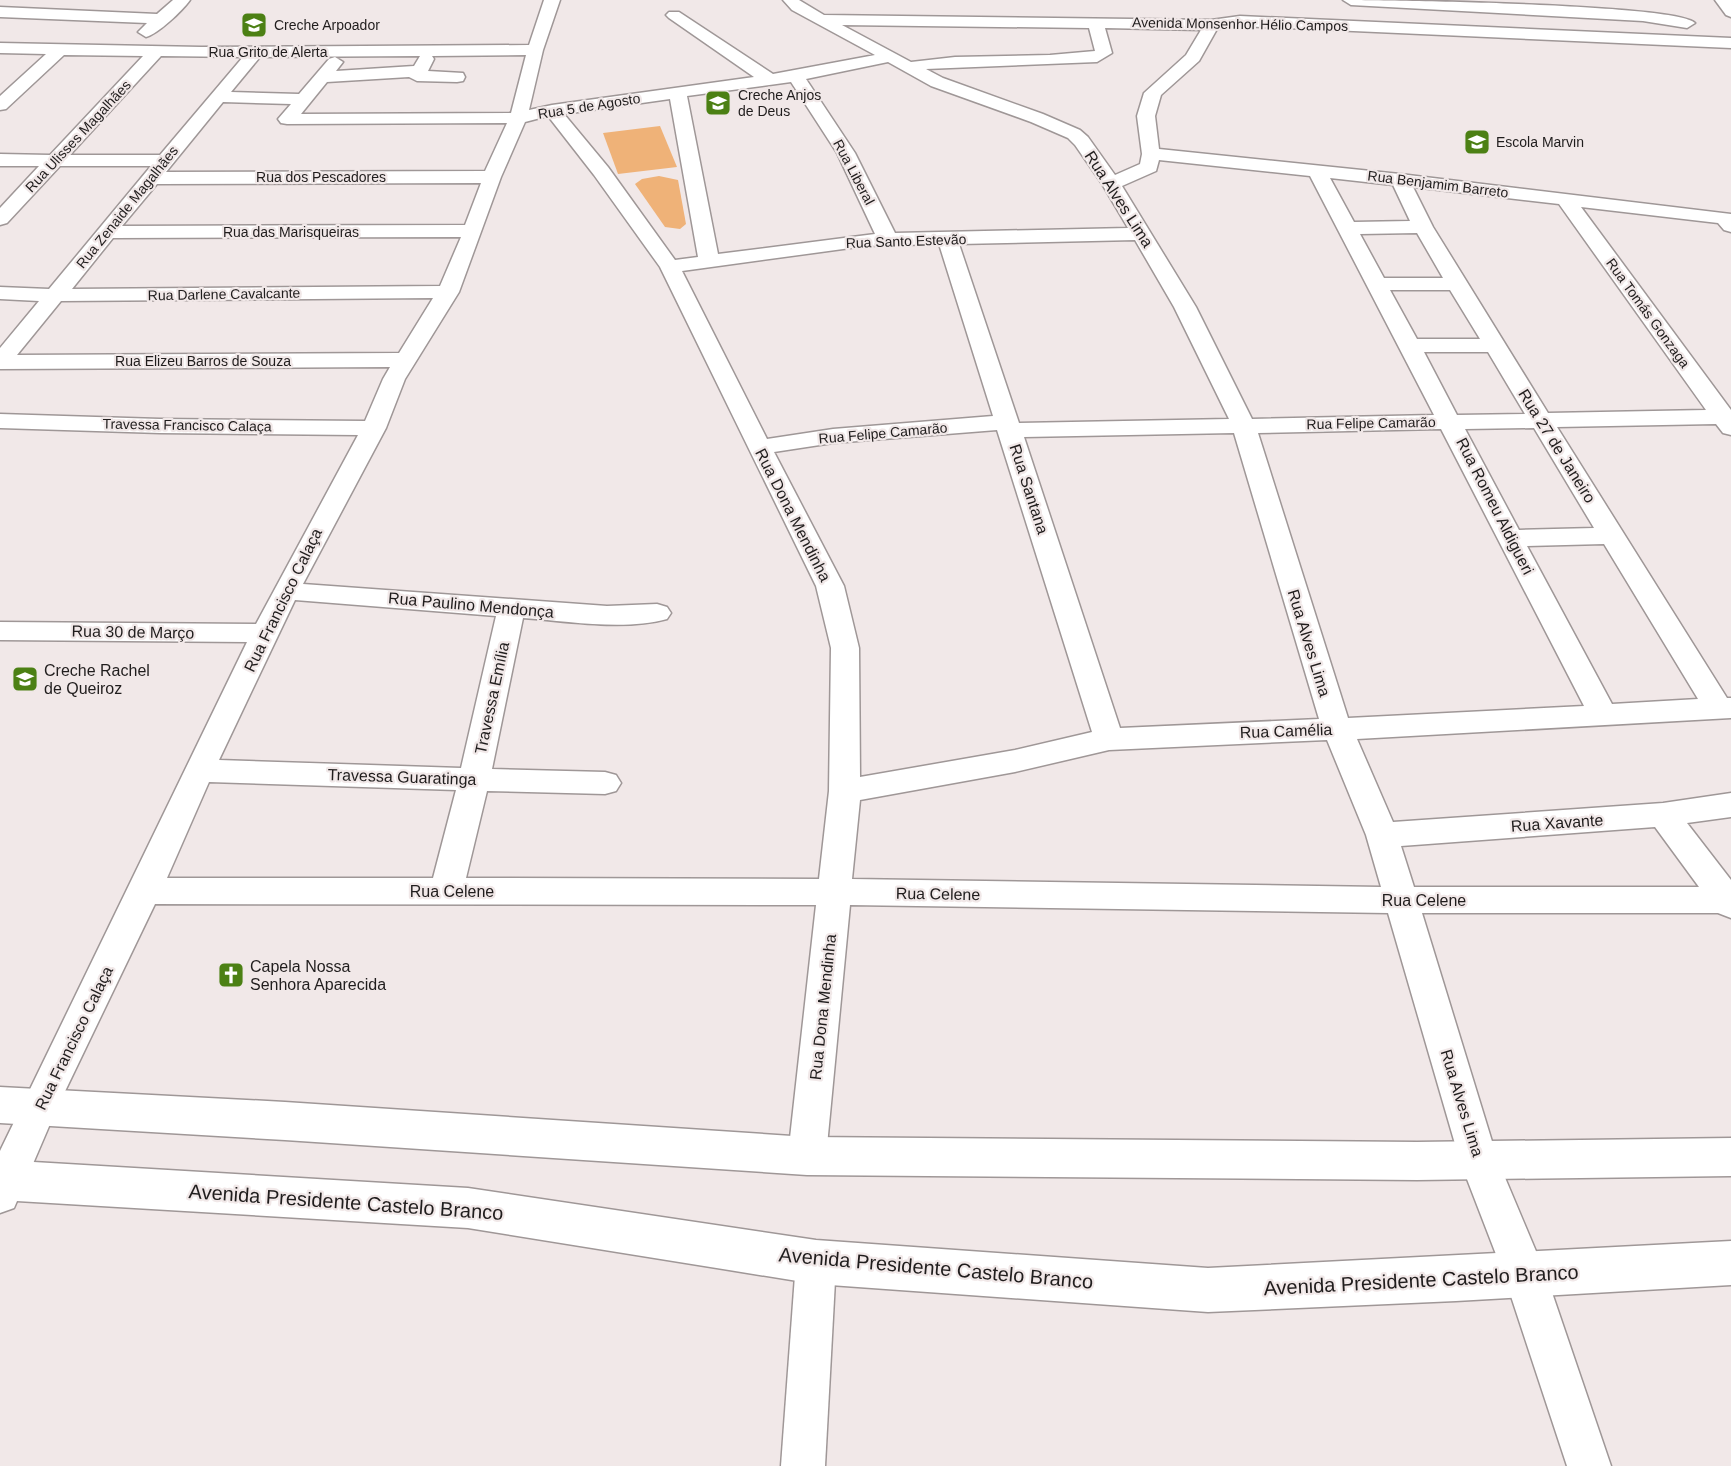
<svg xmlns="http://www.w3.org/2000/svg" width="1731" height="1466" viewBox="0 0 1731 1466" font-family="Arial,sans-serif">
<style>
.green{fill:#efb278}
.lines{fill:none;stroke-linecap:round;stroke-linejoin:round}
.street-casing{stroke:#9f9797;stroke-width:3}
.primary-casing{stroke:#9f9797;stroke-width:3}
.street{fill:#fff;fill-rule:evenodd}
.primary{fill:#fff;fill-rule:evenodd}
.labels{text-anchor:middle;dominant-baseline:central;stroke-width:4.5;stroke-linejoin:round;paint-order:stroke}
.far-street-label{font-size:14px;fill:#201d1d;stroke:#f1e8e8}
.far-poi-label{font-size:14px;fill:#201d1d;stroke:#f1e8e8;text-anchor:start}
.street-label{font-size:16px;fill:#201d1d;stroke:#f1e8e8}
.poi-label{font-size:16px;fill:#201d1d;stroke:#f1e8e8;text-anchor:start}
.near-street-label{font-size:20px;fill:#201d1d;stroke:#f1e8e8}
</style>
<rect width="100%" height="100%" fill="#f1e8e8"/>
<g class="green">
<polygon points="660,126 677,167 618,174 603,133"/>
<polygon points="659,176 678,180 686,224 680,229 665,227 635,184 642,179"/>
</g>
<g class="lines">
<defs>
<g id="street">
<path d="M173,0H190C182,11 158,34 146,37L138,32L147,23L0,17V7L157,14Z"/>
<path d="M544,0H560L543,50L529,110L552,105L754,77L669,18L666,15L669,12H679L773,74L875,55L792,10L783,0H799L824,15L1211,20L1240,16L1731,38V48L1240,26L1217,29L1199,61L1161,95L1155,116L1159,149L1400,174L1731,214V232L1724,230L1718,223L1581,207L1731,410V435L1723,433L1716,424L1557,427L1727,698H1731V718L1357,739L1393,822L1663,803L1731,793V817L1687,823L1731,880V918L1718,913H1422L1498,1161L1546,1275L1611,1466H1567L1504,1275L1460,1161L1388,913L850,905L826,1156L821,1168L807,1174L793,1168L788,1156L816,905L155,904L56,1110L14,1208L0,1213V1151L247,642L0,640V622L256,624L358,435L160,433L0,428V414L160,419L365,421L383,379L390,367L0,369V348L39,301L0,299V287L49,289L151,166H60L7,223L0,225V208L39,166H0V154L50,155L143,56L64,55L6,109L0,110V96L46,54L0,53V43L201,47L529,45ZM842,25L1089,28L1095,51L1050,55L955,57L911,62ZM1105,28L1201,30L1186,55L1144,93L1137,116L1142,154L1140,164L1115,175L1088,137L1080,130L1043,114L943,78L926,69L1097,62L1112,53ZM526,55L511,113L301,114L327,82L409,77L417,81L457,82L463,81L465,77L463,73L428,71L434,59L432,56ZM161,56L243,57L160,155H70ZM420,56L414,66L336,71L343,62L335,57L329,59L299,94L231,92L260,57ZM888,62L931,86L1031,122L1068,138L1075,145L1102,184L1128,228L895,233L855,153L806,79ZM791,82L837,153L875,234L718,254L687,96ZM670,99L698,257L675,260L608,167L564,114ZM223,102L291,104L278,119L281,123L287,124L507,123L485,171L166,172ZM548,116L594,175L660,267L816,586L831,648L829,791L819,879L466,878L487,791L605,794L616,791L621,783L616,775L605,772L492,769L523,618C567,621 624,631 667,619L671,613L667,607L657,604L607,606L303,584L386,428L405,379L459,292L501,177L525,122ZM1159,160L1310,176L1434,415L1252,419L1196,307L1122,186L1156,171ZM1330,178L1393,185L1410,221L1354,222ZM481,183L465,225L122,226L157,184ZM1413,187L1559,204L1706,410L1548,413L1433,227ZM1417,233L1443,278H1384L1360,234ZM461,237L440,286L72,289L113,238ZM1135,240L1174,307L1229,419L1019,423L959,244ZM939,244L993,416L833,429L767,439L682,271L865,246ZM1390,290H1450L1480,339H1417ZM433,298L399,353L17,355L61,301ZM1424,352H1488L1525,414L1457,415ZM1534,428L1594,528L1519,530L1465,429ZM1441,429L1584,706L1348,718L1258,433ZM997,430L1092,732L1015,750L860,777L859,648L844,586L774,452L833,443ZM1234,433L1319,719L1120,728L1024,437ZM1604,544L1698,699L1612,704L1527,546ZM295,600L496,616L461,768L219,760ZM1327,740L1366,835L1381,887L852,879L860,800L1015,772L1109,750ZM209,782L456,790L433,878H167ZM1655,827L1699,887H1414L1401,846Z"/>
<path d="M1343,0C1386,0 1679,4 1695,23L1687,28L1643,21L1351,5Z"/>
<polygon points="1715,0 1731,0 1731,17 1726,15"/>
<polygon points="816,1242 830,1248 836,1262 825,1466 781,1466 796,1262 802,1248"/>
</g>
<g id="primary">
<polygon points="0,1087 285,1102 807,1137 1417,1142 1731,1138 1731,1176 1417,1180 807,1175 285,1140 0,1123"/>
<polygon points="0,1160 468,1188 816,1240 1208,1268 1731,1241 1731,1285 1456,1301 1208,1312 816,1284 468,1228 0,1200"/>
</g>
</defs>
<use href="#street" class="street-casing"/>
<use href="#primary" class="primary-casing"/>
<use href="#street" class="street"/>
<use href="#primary" class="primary"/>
</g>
<defs>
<symbol id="school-square" viewBox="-11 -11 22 22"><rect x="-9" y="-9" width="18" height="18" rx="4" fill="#4c8014" stroke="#f1e8e8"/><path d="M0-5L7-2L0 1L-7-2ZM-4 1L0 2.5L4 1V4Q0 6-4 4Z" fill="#fff"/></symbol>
<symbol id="church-square" viewBox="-11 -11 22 22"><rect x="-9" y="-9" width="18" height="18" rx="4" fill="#4c8014" stroke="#f1e8e8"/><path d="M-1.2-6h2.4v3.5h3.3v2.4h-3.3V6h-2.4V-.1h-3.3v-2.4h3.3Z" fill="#fff"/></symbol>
</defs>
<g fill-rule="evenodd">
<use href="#school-square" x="239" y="10" width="30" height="30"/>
<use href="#school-square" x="703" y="88" width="30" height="30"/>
<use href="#school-square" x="1462" y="127" width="30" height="30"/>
<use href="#school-square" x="10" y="664" width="30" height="30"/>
<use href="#church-square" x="216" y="960" width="30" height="30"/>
</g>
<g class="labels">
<g class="far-street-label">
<text transform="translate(1240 24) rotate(1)">Avenida Monsenhor Hélio Campos</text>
<text x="268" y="52">Rua Grito de Alerta</text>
<text transform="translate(589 106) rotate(-9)">Rua 5 de Agosto</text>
<text transform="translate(78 136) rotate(-47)">Rua Ulisses Magalhães</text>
<text transform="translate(854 172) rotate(62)">Rua Liberal</text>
<text x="321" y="177">Rua dos Pescadores</text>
<text transform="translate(1438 184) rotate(7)">Rua Benjamim Barreto</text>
<text transform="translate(127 207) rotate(-51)">Rua Zenaide Magalhães</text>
<text x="291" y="232">Rua das Marisqueiras</text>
<text transform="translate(906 241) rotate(-2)">Rua Santo Estevão</text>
<text transform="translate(224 294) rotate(-1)">Rua Darlene Cavalcante</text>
<text transform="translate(1648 313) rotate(54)">Rua Tomás Gonzaga</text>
<text x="203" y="361">Rua Elizeu Barros de Souza</text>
<text transform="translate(1371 423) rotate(-1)">Rua Felipe Camarão</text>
<text transform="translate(187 425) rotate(1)">Travessa Francisco Calaça</text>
<text transform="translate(883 433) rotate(-5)">Rua Felipe Camarão</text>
</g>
<g class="far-poi-label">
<text x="274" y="25">Creche Arpoador</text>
<text x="738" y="95">Creche Anjos<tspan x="738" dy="16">de Deus</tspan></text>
<text x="1496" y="142">Escola Marvin</text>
</g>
<g class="street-label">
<text transform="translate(1119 199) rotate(57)">Rua Alves Lima</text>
<text transform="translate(1557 446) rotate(58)">Rua 27 de Janeiro</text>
<text transform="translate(1029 489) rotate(72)">Rua Santana</text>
<text transform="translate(1495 506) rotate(63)">Rua Romeu Aldigueri</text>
<text transform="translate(793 515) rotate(63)">Rua Dona Mendinha</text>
<text transform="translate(283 600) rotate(-64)">Rua Francisco Calaça</text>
<text transform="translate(471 605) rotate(5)">Rua Paulino Mendonça</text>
<text transform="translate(133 632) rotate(1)">Rua 30 de Março</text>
<text transform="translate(1309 643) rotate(73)">Rua Alves Lima</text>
<text transform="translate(492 698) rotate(-78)">Travessa Emília</text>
<text transform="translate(1286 731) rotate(-2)">Rua Camélia</text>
<text transform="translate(402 777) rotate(2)">Travessa Guaratinga</text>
<text transform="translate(1557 823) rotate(-4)">Rua Xavante</text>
<text x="452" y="891">Rua Celene</text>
<text transform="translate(938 894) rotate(1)">Rua Celene</text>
<text x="1424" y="900">Rua Celene</text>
<text transform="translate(823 1007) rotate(-84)">Rua Dona Mendinha</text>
<text transform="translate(74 1038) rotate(-64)">Rua Francisco Calaça</text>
<text transform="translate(1462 1103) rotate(73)">Rua Alves Lima</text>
</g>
<g class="poi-label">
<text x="44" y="670">Creche Rachel<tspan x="44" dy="18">de Queiroz</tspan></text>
<text x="250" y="966">Capela Nossa<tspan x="250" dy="18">Senhora Aparecida</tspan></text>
</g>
<g class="near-street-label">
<text transform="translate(346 1202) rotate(4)">Avenida Presidente Castelo Branco</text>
<text transform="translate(936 1268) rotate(5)">Avenida Presidente Castelo Branco</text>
<text transform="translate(1421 1280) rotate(-3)">Avenida Presidente Castelo Branco</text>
</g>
</g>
</svg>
